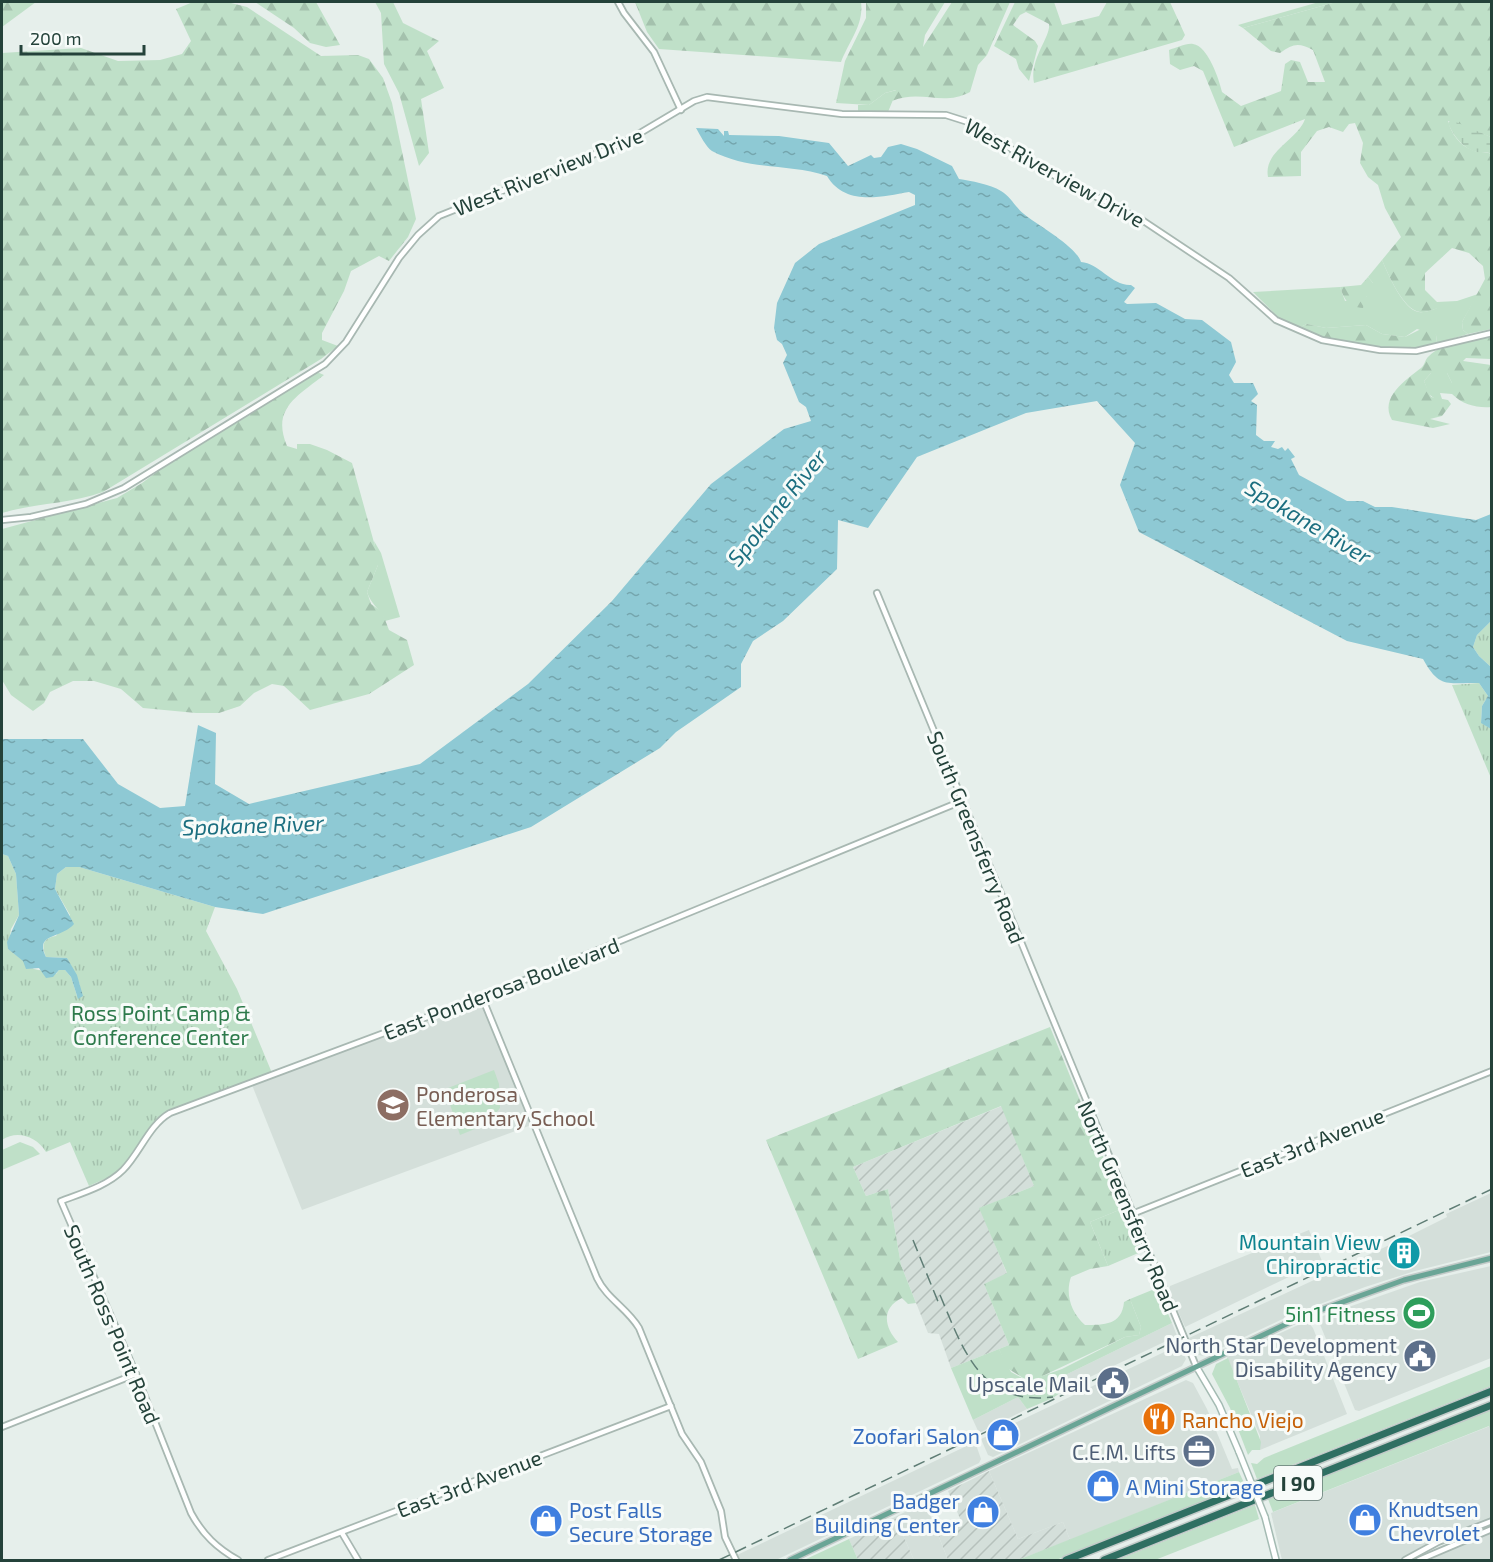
<svg xmlns="http://www.w3.org/2000/svg" width="1493" height="1562" viewBox="0 0 1493 1562" font-family="'Exo 2',sans-serif">
<style>
.built{fill:#d4dfda}
.industrial{fill:url(#industrial-furrows)}
.grass{fill:#bfe0c8}
.forest{fill:url(#forest-firs)}
.wetland{fill:url(#wetland-marsh)}
.park{fill:url(#park-tufts)}
.water{fill:url(#water-ripples)}
.lines{fill:none;stroke-linecap:round;stroke-linejoin:round}
.tertiary-casing{stroke:#a8b8b2;stroke-width:8}
.secondary-casing{stroke:#a4bbb3;stroke-width:8}
.primary-casing{stroke:#c2cac8;stroke-width:8}
.motorway-casing{stroke:#c2cac8;stroke-width:10}
.tertiary{stroke:#fff;stroke-width:4.5}
.secondary{stroke:#fff;stroke-width:5}
.primary{stroke:#6aa596;stroke-width:5}
.motorway{stroke:#2f6f62;stroke-width:7}
.rail{stroke:#5f7d75;stroke-width:1.5;stroke-dasharray:12 6;stroke-linecap:butt}
.secondary-bridge-casing{stroke:#a4bbb3;stroke-width:8;stroke-linecap:butt}
.secondary-bridge{stroke:#fff;stroke-width:5}
.labels{text-anchor:middle;dominant-baseline:central;stroke-width:6;stroke-linejoin:round;paint-order:stroke}
.shield{fill:#f7fbf9;stroke:#637a73;stroke-width:1.5}
.shield-label{font-size:20px;font-weight:bold;fill:#24423a}
.street-label{font-size:21px;fill:#24423a;stroke:#f7fbf9}
.park-label{font-size:21px;fill:#2d7a4b;stroke:#f7fbf9}
.education-label{font-size:21px;fill:#785e54;stroke:#f7fbf9;text-anchor:start}
.culture-label{font-size:21px;fill:#0d838f;stroke:#f7fbf9;text-anchor:end}
.leisure-label{font-size:21px;fill:#27864d;stroke:#f7fbf9;text-anchor:end}
.service-label{font-size:21px;fill:#4e5e75;stroke:#f7fbf9;text-anchor:end}
.food-label{font-size:21px;fill:#c56008;stroke:#f7fbf9;text-anchor:start}
.shop-label{font-size:21px;fill:#366cbe;stroke:#f7fbf9;text-anchor:start}
.water-label{font-size:22px;font-style:italic;fill:#1c6f80;stroke:#f7fbf9}
</style>
<defs>
<pattern id="industrial-furrows" width="10" height="10" patternUnits="userSpaceOnUse" patternTransform="scale(1.5)"><rect width="10" height="10" fill="#d4dfda"/><path d="M-1 1l2-2M0 10L10 0M9 11l2-2" fill="none" stroke="#b6c1bc"/></pattern>
<pattern id="forest-firs" width="22" height="20" patternUnits="userSpaceOnUse" patternTransform="scale(1.5)"><rect width="22" height="20" fill="#bfe0c8"/><path d="M5 1l3.5 6h-7zM16 11l3.5 6h-7z" fill="#a4c1ad"/></pattern>
<pattern id="wetland-marsh" width="20" height="14" patternUnits="userSpaceOnUse" patternTransform="scale(1.5)"><rect width="20" height="14" fill="#bfe0c8"/><path d="M1 5h8M5 5V1M11 12h8M15 12V8" fill="none" stroke="#a4c1ad"/></pattern>
<pattern id="park-tufts" width="24" height="20" patternUnits="userSpaceOnUse" patternTransform="scale(1.5)"><rect width="24" height="20" fill="#bfe0c8"/><path d="M3 7l-1-3M5 7V3M7 7l1-3M15 17l-1-3M17 17v-4M19 17l1-3" fill="none" stroke="#a4c1ad"/></pattern>
<pattern id="water-ripples" width="26" height="14" patternUnits="userSpaceOnUse" patternTransform="scale(1.5)"><rect width="26" height="14" fill="#8ec9d4"/><path d="M2 4q2-2 4 0t4 0M15 11q2-2 4 0t4 0" fill="none" stroke="#74a5ad"/></pattern>
</defs>
<rect width="100%" height="100%" fill="#e6efeb"/>
<g class="built">
<polygon points="482,997 534,1124 302,1210 252,1085"/>
<polygon points="1491,1193 1491,1252 1415,1271 1365,1287 1291,1315 1204,1356 1198,1355 1191,1342 1189,1338 1411,1235 1447,1217 1446,1214"/>
<polygon points="1309,1230 1322,1261 1185,1327 1169,1291 1170,1286"/>
<polygon points="1491,1266 1491,1358 1359,1411 1355,1410 1319,1322 1320,1317 1420,1282"/>
<polygon points="1307,1321 1313,1328 1347,1414 1260,1450 1260,1436 1227,1357"/>
<polygon points="1172,1323 1177,1336 1056,1393 1051,1382"/>
<polygon points="1179,1345 1186,1359 1182,1366 993,1457 988,1455 981,1439"/>
<polygon points="1186,1380 1193,1383 1207,1409 1232,1469 1238,1468 1239,1472 1070,1540 1063,1522 1018,1539 989,1471"/>
<polygon points="1018,1397 1027,1409 979,1433 973,1420"/>
<polygon points="1490,1426 1491,1518 1428,1543 1399,1560 1282,1560 1271,1513"/>
<polygon points="975,1442 981,1459 979,1463 776,1560 739,1560 737,1555"/>
<polygon points="925,1502 948,1560 914,1560 895,1517"/>
<polygon points="1491,1531 1491,1560 1423,1560"/>
</g>
<g class="industrial">
<polygon points="1002,1106 1034,1186 980,1208 1007,1274 984,1284 1009,1345 951,1368 939,1334 928,1333 901,1265 888,1189 866,1196 853,1167"/>
<polygon points="989,1471 1018,1539 1063,1522 1070,1540 1018,1560 948,1560 937,1532 962,1523 948,1491"/>
<polygon points="895,1517 914,1560 858,1560 849,1539"/>
</g>
<g class="grass">
<polygon points="1319,2 1336,2 1243,28 1238,25"/>
<polygon points="897,90 888,112 858,111 858,105 869,105 885,93"/>
<path d="M1382,260C1388,274 1403,310 1419,312C1425,313 1432,310 1437,308V302L1457,301L1478,294L1462,322L1463,330L1468,334L1437,343L1436,335L1417,329L1405,337L1382,334L1366,325L1326,328L1307,324L1298,328L1280,319L1253,292L1340,287L1345,301L1366,297L1373,283L1368,277Z"/>
<path d="M1431,373H1447L1452,383V394L1440,393L1442,399C1429,400 1428,391 1424,381Z"/>
<path d="M374,541L381,553L400,617L385,621C381,609 371,605 367,592L378,565Z"/>
<polygon points="494,1070 499,1084 500,1108 487,1124 460,1135 446,1092 448,1088"/>
<polygon points="20,1142 33,1147 40,1154 2,1170 2,1150"/>
<polygon points="1157,1288 1172,1323 1051,1382 1056,1393 1064,1390 1053,1398 1027,1409 1018,1397 973,1420 951,1368 999,1349 1011,1372 1028,1381 1062,1369 1125,1337 1139,1335 1141,1327 1130,1299"/>
<polygon points="1228,1358 1261,1442 1260,1450 1252,1450 1248,1455 1230,1408 1212,1374 1216,1364"/>
<polygon points="1491,1366 1491,1386 1257,1479 1251,1463 1257,1464 1264,1458"/>
<polygon points="1491,1410 1491,1431 1489,1426 1273,1512 1268,1499"/>
<polygon points="1239,1472 1245,1485 1056,1560 1018,1560"/>
<polygon points="1255,1505 1259,1519 1155,1560 1117,1560"/>
<polygon points="849,1539 858,1560 804,1560"/>
</g>
<g class="forest">
<polygon points="2,2 36,2 2,27"/>
<path d="M193,2H227L247,7L321,56L358,55L369,59L383,78L392,103L416,219L408,237L389,261L379,256L351,271L344,291L322,333V340L338,346L321,359L103,492C70,504 35,503 2,513V53L81,48L118,61L160,60L182,54L191,41L176,9Z"/>
<polygon points="255,2 316,2 340,45 326,47 310,43 294,28"/>
<polygon points="375,2 393,2 403,23 439,41 427,51 444,88 421,99 429,153 419,166 399,93 384,64 381,13"/>
<path d="M635,2H861C864,25 849,41 841,62L659,49L647,32Z"/>
<path d="M866,2H945L925,35L923,47L952,2H1010L987,55L978,65L970,92C942,107 922,89 892,101L896,90L885,93L869,105L836,103L845,61L866,18Z"/>
<path d="M1015,2H1054L1062,25L1099,16L1107,2H1170L1185,35L1182,40L1034,83C1029,59 1051,37 1049,24L1026,12L1020,15L1013,25L1035,41L1038,46L1029,81L1019,69L1016,59L994,46Z"/>
<path d="M1336,2H1491V137L1448,121C1451,133 1460,146 1472,150C1478,153 1485,151 1491,154V329L1468,334L1463,330L1462,322L1485,279L1483,266L1469,253L1452,248L1425,273V290L1437,302L1438,308C1432,310 1425,313 1420,312C1403,310 1388,274 1382,260L1401,237L1385,208L1378,185L1368,177L1360,163L1363,143L1355,123L1349,124L1343,132L1329,127L1317,131L1301,152V176L1268,177C1263,151 1298,140 1305,119L1234,147L1203,71L1194,66L1180,70L1170,64L1169,50C1176,48 1186,43 1193,44C1208,46 1219,79 1222,92L1241,106L1281,91L1285,64L1291,60L1300,62L1308,82H1325L1313,50C1298,42 1293,44 1280,53L1271,51L1243,28Z"/>
<path d="M1368,277L1373,283V291L1366,297L1363,308C1348,307 1344,299 1340,287L1361,285Z"/>
<path d="M1307,324L1326,328L1366,325L1382,334L1405,337L1429,325L1436,335L1437,343C1394,355 1338,346 1298,328Z"/>
<path d="M1491,336V359L1466,358L1463,361L1491,365V407C1477,408 1463,405 1452,394V383L1447,373H1431L1424,381L1431,397L1448,400L1451,404L1442,416L1430,419L1450,424L1433,428L1392,420C1379,397 1406,380 1421,368C1425,365 1425,359 1429,356C1443,342 1473,340 1491,336Z"/>
<path d="M317,372L324,375C298,396 271,408 287,446L297,449V444H310L327,450L352,463L378,557V565L367,592L371,604L382,612L389,630L407,640L414,665L369,694L310,710L284,686L272,684L254,693L240,706L219,713H196L143,708L121,689L94,681H73L50,692L44,703L33,711L11,695L2,680V529L117,498L142,483L173,460Z"/>
<path d="M1050,1027L1124,1208L1090,1222L1108,1266L1090,1269L1071,1277C1065,1294 1071,1313 1085,1325C1104,1325 1122,1325 1124,1302L1130,1299L1141,1327L1139,1335L1125,1337L1034,1380L1028,1381L1007,1368L999,1349L1009,1345L984,1284L1007,1273L979,1208L1034,1186L1001,1106L853,1167L866,1196L888,1189L901,1265L916,1303L908,1304L902,1298C881,1308 884,1327 898,1342L858,1359L766,1140Z"/>
</g>
<path class="wetland" d="M1451,120L1491,137V154C1486,151 1482,153 1477,152C1463,149 1453,135 1448,123Z"/>
<g class="park">
<polygon points="1491,621 1491,667 1479,656 1473,647 1477,635"/>
<polygon points="1479,683 1488,696 1482,706 1481,722 1491,729 1491,778 1452,685"/>
<path d="M2,854L8,856L16,874L19,915L11,929L8,949L34,969L56,974L59,970H65L71,977L77,996L80,985L67,958L46,957C41,945 43,938 56,936L70,915L55,889L57,874L66,867H79L215,907L206,931L237,989L272,1073L164,1113L121,1168L109,1177L89,1186L70,1142L46,1152C36,1136 17,1130 2,1140Z"/>
<polygon points="1124,1208 1143,1251 1108,1266 1090,1222"/>
</g>
<path class="water" d="M696,128L718,129L724,136V131H728L729,135L779,136L829,143L848,166L871,155L874,158L881,157L888,147L901,144L917,149L952,166L959,179C971,181 990,184 1001,191C1011,197 1015,207 1024,214C1037,225 1076,246 1081,262C1099,263 1112,286 1131,285L1135,288L1124,302L1127,304L1156,303L1185,319L1202,320L1231,342L1236,362L1229,375L1234,383H1253L1258,394L1251,401L1257,405L1256,435L1264,441H1275L1271,447L1278,449L1282,447L1285,451L1288,448L1295,457L1291,459L1299,475L1347,501H1363L1375,507H1392L1476,520L1491,514V621L1477,635L1473,647L1479,656L1491,667V729L1481,723L1482,706L1488,696L1479,683C1448,682 1440,690 1423,659L1347,641L1139,532L1120,485L1135,443L1097,401L1026,413L917,457L868,528L838,520L837,569L783,621L753,641L741,664V687L676,732L660,748L531,827L263,914L215,907L79,867H66L57,874L55,889L74,924C61,939 34,933 46,957L67,958L77,975L83,996L78,999L71,977L65,970H59L53,977L46,978L39,968L26,969L23,961L8,949L7,942L19,915L16,874L8,856L2,854V739H83L118,784L160,808L185,806L198,725L216,733L215,784L249,804L420,764L528,684L612,601L711,484L784,429L811,421L806,407L799,402L783,363L787,355L782,344L777,340L774,328L777,303L795,263L819,244L915,205V195L909,192C880,197 845,206 827,176C788,163 750,171 712,151C706,147 700,135 696,128Z"/>
<g class="lines">
<defs>
<g id="tertiary">
<polyline points="618,2 624,13 654,52 681,110"/>
<polyline points="2,520 31,517 86,504 124,488 325,364 346,342 399,258 418,235 439,216 625,142 694,101 707,97 842,114 946,115 968,122 1053,175 1142,220 1229,278 1276,320 1322,340 1380,350 1416,351 1492,333"/>
<polyline points="877,593 1196,1366"/>
<path d="M482,997L597,1278C607,1299 627,1308 639,1328L682,1434L701,1462L721,1511L725,1537L736,1560"/>
<polyline points="1132,1214 1492,1071"/>
<polyline points="2,1427 136,1374"/>
<polyline points="342,1533 358,1560"/>
<path d="M238,1560C217,1548 203,1535 191,1513L136,1374L61,1201C82,1193 107,1186 123,1170C140,1153 149,1125 170,1113L510,986L962,801"/>
<polyline points="268,1560 671,1406"/>
<polyline points="1405,1560 1438,1542 1492,1521"/>
<polyline points="1419,1560 1492,1529"/>
</g>
<g id="secondary">
<polyline points="1196,1366 1219,1405 1239,1452"/>
<polyline points="1265,1517 1276,1560"/>
</g>
<polyline id="primary" points="790,1560 1301,1317 1404,1280 1492,1258"/>
<g id="motorway">
<polyline points="1066,1560 1492,1391"/>
<polyline points="1104,1560 1492,1405"/>
</g>
</defs>
<use href="#tertiary" class="tertiary-casing"/>
<use href="#secondary" class="secondary-casing"/>
<use href="#primary" class="primary-casing"/>
<use href="#motorway" class="motorway-casing"/>
<use href="#tertiary" class="tertiary"/>
<use href="#secondary" class="secondary"/>
<use href="#primary" class="primary"/>
<use href="#motorway" class="motorway"/>
<g class="rail">
<polyline points="913,1240 939,1304"/>
<path d="M940,1295C963,1349 980,1406 1053,1397"/>
<polyline points="719,1560 1492,1189"/>
</g>
<defs>
<polyline id="secondary-bridge" points="1239,1452 1265,1517"/>
</defs>
<use href="#secondary-bridge" class="secondary-bridge-casing"/>
<use href="#secondary-bridge" class="secondary-bridge"/>
</g>
<defs>
<symbol id="school-disc" viewBox="-11 -11 22 22"><circle r="9.5" fill="#8d6e63" stroke="#f7fbf9"/><path d="M0-5L7-2L0 1L-7-2ZM-4 1L0 2.5L4 1V4Q0 6-4 4Z" fill="#fff"/></symbol>
<symbol id="building-disc" viewBox="-11 -11 22 22"><circle r="9.5" fill="#0f9aa8" stroke="#f7fbf9"/><path d="M-4-6H4V6H1V3H-1V6H-4ZM-2.5-4.3h1.7v1.8h-1.7ZM.8-4.3h1.7v1.8H.8ZM-2.5-1h1.7V.8h-1.7ZM.8-1h1.7V.8H.8Z" fill="#fff"/></symbol>
<symbol id="stadium-disc" viewBox="-11 -11 22 22"><circle r="9.5" fill="#2e9e5b" stroke="#f7fbf9"/><path d="M0-5a6.5 5 0 1 0 0 10a6.5 5 0 1 0 0-10ZM-3.5-1.8h7v3.6h-7Z" fill="#fff"/></symbol>
<symbol id="civic-disc" viewBox="-11 -11 22 22"><circle r="9.5" fill="#5c6f8a" stroke="#f7fbf9"/><path d="M-.6-6.5H3V-4.5H.6V-3L4-1V1h2V6H-6V1h2V-1L-.6-3ZM-1.2 2.5V6h2.4V2.5Z" fill="#fff"/></symbol>
<symbol id="restaurant-disc" viewBox="-11 -11 22 22"><circle r="9.5" fill="#e8710a" stroke="#f7fbf9"/><path d="M-5-6h1v4h1v-4h1v4h1v-4h1v5L-1.5 .5V6h-2V.5L-5-1ZM5-6V6H3V1.5H1.5Q1.5-4 5-6Z" fill="#fff"/></symbol>
<symbol id="shop-disc" viewBox="-11 -11 22 22"><circle r="9.5" fill="#3f7fe0" stroke="#f7fbf9"/><path d="M-5-2.5h2.3a2.7 3.5 0 0 1 5.4 0H5L5.5 6h-11ZM-1.5-2.5h3a1.5 2.3 0 0 0-3 0Z" fill="#fff"/></symbol>
<symbol id="office-disc" viewBox="-11 -11 22 22"><circle r="9.5" fill="#5c6f8a" stroke="#f7fbf9"/><path d="M-6-3h4V-5.5h4V-3h4V5H-6ZM-1-4.5V-3h2v-1.5ZM-6 0V1H6V0Z" fill="#fff"/></symbol>
</defs>
<g fill-rule="evenodd">
<use href="#school-disc" x="374" y="1086" width="38" height="38"/>
<use href="#building-disc" x="1385" y="1234" width="38" height="38"/>
<use href="#stadium-disc" x="1400" y="1294" width="38" height="38"/>
<use href="#civic-disc" x="1401" y="1337" width="38" height="38"/>
<use href="#civic-disc" x="1094" y="1364" width="38" height="38"/>
<use href="#restaurant-disc" x="1140" y="1400" width="38" height="38"/>
<use href="#shop-disc" x="984" y="1416" width="38" height="38"/>
<use href="#office-disc" x="1180" y="1432" width="38" height="38"/>
<use href="#shop-disc" x="1084" y="1467" width="38" height="38"/>
<use href="#shop-disc" x="964" y="1493" width="38" height="38"/>
<use href="#shop-disc" x="1346" y="1501" width="38" height="38"/>
<use href="#shop-disc" x="527" y="1502" width="38" height="38"/>
</g>
<g class="labels">
<rect class="shield" x="1274" y="1466" width="48" height="34" rx="4.5"/>
<g class="shield-label">
<text x="1298" y="1483">I 90</text>
</g>
<g class="street-label">
<text transform="translate(548 171) rotate(-22)">West Riverview Drive</text>
<text transform="translate(1055 172) rotate(29)">West Riverview Drive</text>
<text transform="translate(977 837) rotate(68)">South Greensferry Road</text>
<text transform="translate(501 988) rotate(-21)">East Ponderosa Boulevard</text>
<text transform="translate(1312 1142) rotate(-22)">East 3rd Avenue</text>
<text transform="translate(1129 1206) rotate(67)">North Greensferry Road</text>
<text transform="translate(113 1324) rotate(67)">South Ross Point Road</text>
<text transform="translate(469 1483) rotate(-21)">East 3rd Avenue</text>
</g>
<g class="park-label">
<text x="161" y="1012">Ross Point Camp &amp;<tspan x="161" dy="24">Conference Center</tspan></text>
</g>
<g class="education-label">
<text x="416" y="1093">Ponderosa<tspan x="416" dy="24">Elementary School</tspan></text>
</g>
<g class="culture-label">
<text x="1381" y="1241">Mountain View<tspan x="1381" dy="24">Chiropractic</tspan></text>
</g>
<g class="leisure-label">
<text x="1396" y="1313">5in1 Fitness</text>
</g>
<g class="service-label">
<text x="1397" y="1344">North Star Development<tspan x="1397" dy="24">Disability Agency</tspan></text>
<text x="1090" y="1383">Upscale Mail</text>
<text x="1176" y="1451">C.E.M. Lifts</text>
</g>
<g class="food-label">
<text x="1182" y="1419">Rancho Viejo</text>
</g>
<g class="shop-label">
<text x="980" y="1435" text-anchor="end">Zoofari Salon</text>
<text x="1126" y="1486">A Mini Storage</text>
<text x="960" y="1500" text-anchor="end">Badger<tspan x="960" dy="24">Building Center</tspan></text>
<text x="1388" y="1508">Knudtsen<tspan x="1388" dy="24">Chevrolet</tspan></text>
<text x="569" y="1509">Post Falls<tspan x="569" dy="24">Secure Storage</tspan></text>
</g>
<g class="water-label">
<text transform="translate(776 507) rotate(-51)">Spokane River</text>
<text transform="translate(1309 521) rotate(31)">Spokane River</text>
<text transform="translate(253 824) rotate(-2)">Spokane River</text>
</g>
</g>
<rect width="1493" height="1562" fill="none" stroke="#24423a" stroke-width="6"/>
<path d="M21 45v9h123v-9" fill="none" stroke="#24423a" stroke-width="3"/>
<text x="30" y="45" font-size="18" fill="#24423a" stroke="#f7fbf9" stroke-width="4.5" paint-order="stroke">200 m</text>
</svg>
